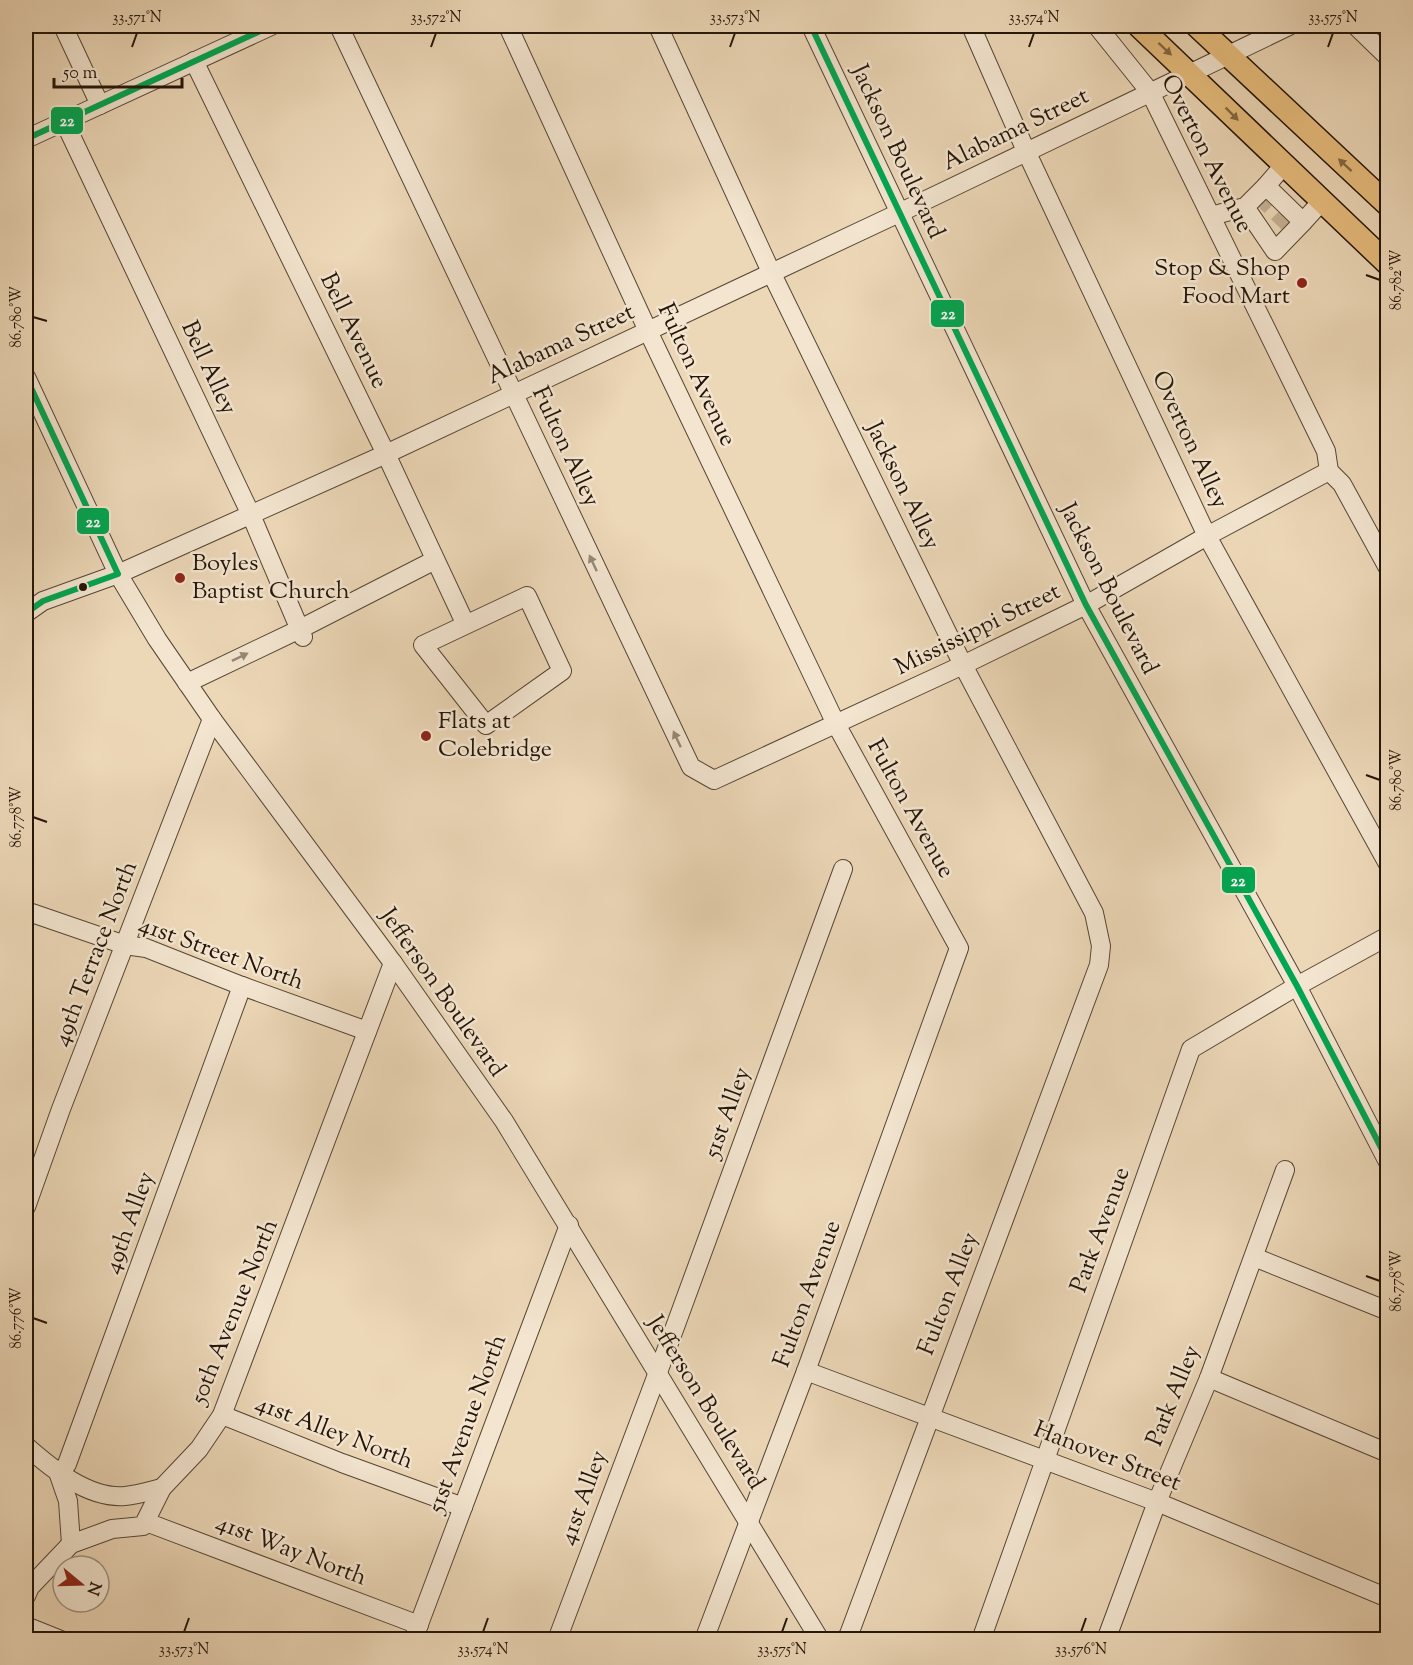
<svg xmlns="http://www.w3.org/2000/svg" width="1413" height="1665" viewBox="0 0 1413 1665" font-family="'Sorts Mill Goudy',serif">
<style>
.lines{fill:none;stroke-linecap:round;stroke-linejoin:round}
.minor-tunnel{stroke:#c4b094;stroke-width:18;stroke-dasharray:18 9;stroke-linecap:butt}
.minor-casing{stroke:#564634;stroke-width:20}
.major-casing{stroke:#241509;stroke-width:25}
.minor{stroke:#f3e5d0;stroke-width:18}
.major{stroke:#e6bc7c;stroke-width:22}
.bus-1-casing{stroke:#f3e5d0;stroke-width:10}
.bus-1{stroke:#00a651;stroke-width:6}
.oneway{fill:#856842}
.oneway2{fill:#968776}
.ticks{fill:none;stroke:#241509;stroke-width:2}
.poi-dot{fill:#8f2418;stroke:#f3e5d0;stroke-width:2}
.bus-dot{fill:#241509;stroke:#f3e5d0;stroke-width:2}
.labels{text-anchor:middle;dominant-baseline:central;stroke-width:5;stroke-linejoin:round;paint-order:stroke}
.street-label{font-size:24px;fill:#241509;stroke:#f3e5d0}
.poi-label{font-size:24px;fill:#241509;stroke:#f3e5d0;text-anchor:start}
.line-badge{stroke:#f3e5d0;stroke-width:2}
.badge-label{font-size:16px;text-anchor:middle;font-weight:bold;fill:#fff}
.neatline{fill:none;stroke:#241509;stroke-width:2}
.ticks-label{font-size:15px;text-anchor:middle;fill:#241509}
</style>
<rect width="100%" height="100%" fill="#ecd7b7"/>
<filter id="stains"><feTurbulence type="fractalNoise" baseFrequency=".00333" numOctaves="4"/><feColorMatrix values="0 0 0 0 .2 0 0 0 0 .09 0 0 0 0 .02 0 0 0 .5 -.17"/></filter>
<radialGradient id="worn" r=".72"><stop offset=".6" stop-color="#630" stop-opacity="0"/><stop offset="1" stop-color="#630" stop-opacity=".3"/></radialGradient>
<g class="lines">
<polyline class="minor-tunnel" points="1258,194 1295,230"/>
<defs>
<g id="minor">
<polyline points="63,26 100,105"/>
<polyline points="339,26 691,767 714,780 963,665 1086,605 1207,536 1329,471"/>
<polyline points="508,26 648,331 836,724 959,948 806,1371 704,1640"/>
<polyline points="658,26 771,272 963,665 1094,913 1101,946 1099,965 848,1637 843,1640"/>
<polyline points="811,26 1086,605 1297,986 1388,1162"/>
<polyline points="971,26 1026,151 1207,536 1388,864"/>
<polyline points="1097,26 1150,92 1326,451 1329,471 1342,484 1388,568"/>
<polyline points="1356,26 1388,57"/>
<polyline points="194,61 386,454 465,623"/>
<polyline points="64,121 251,515 303,637"/>
<polyline points="26,139 271,26"/>
<polyline points="1284,165 1266,186 1303,222 1322,201"/>
<polyline points="1245,207 1275,251 1303,222"/>
<polyline points="1211,216 1245,207 1266,186"/>
<polyline points="26,377 118,574 157,639 212,719 393,963 504,1121 820,1640"/>
<polygon points="527,596 562,671 486,725 423,645"/>
<polyline points="26,613 43,601 118,574 386,454 899,213 1289,26"/>
<polyline points="187,683 300,629 435,560"/>
<polyline points="26,911 125,945 146,948 242,986 367,1031"/>
<polyline points="26,1207 61,1109 212,719"/>
<polyline points="1254,1257 1388,1311"/>
<polyline points="806,1371 1157,1502 1388,1598"/>
<polyline points="1209,1378 1388,1453"/>
<polyline points="222,1415 342,1463 463,1507"/>
<path d="M26,1446C51,1468 88,1499 125,1496C137,1495 150,1491 162,1488"/>
<polyline points="146,1522 419,1625"/>
<polyline points="71,1544 68,1501 59,1475 67,1464 242,986"/>
<polyline points="26,1596 30,1587 71,1544 112,1529 143,1526 162,1488 199,1449 222,1415 393,963"/>
<polyline points="26,1626 61,1640"/>
<polyline points="413,1640 569,1225"/>
<polyline points="557,1640 675,1327 843,869"/>
<polyline points="981,1640 1191,1049 1297,986 1388,936"/>
<polyline points="1106,1640 1157,1502 1209,1378 1285,1170"/>
</g>
<g id="major">
<polyline points="1139,26 1388,264"/>
<polyline points="1197,26 1388,205"/>
</g>
</defs>
<use href="#minor" class="minor-casing"/>
<use href="#major" class="major-casing"/>
<use href="#minor" class="minor"/>
<use href="#major" class="major"/>
<defs>
<g id="bus-1">
<polyline points="811,26 1086,605 1297,986 1388,1161"/>
<polyline points="26,139 271,26"/>
<polyline points="26,377 118,574 43,601 26,613"/>
</g>
</defs>
<use href="#bus-1" class="bus-1-casing"/>
<use href="#bus-1" class="bus-1"/>
</g>
<defs><path id="oneway-solid" d="M-6-.8H1V-3.2L6.5 0L1 3.2V.8H-6Z" transform="scale(1.5)"/></defs>
<g class="oneway">
<use href="#oneway-solid" transform="translate(1165 49) rotate(43)"/>
<use href="#oneway-solid" transform="translate(1232 114) rotate(45)"/>
<use href="#oneway-solid" transform="translate(1345 165) rotate(-137)"/>
</g>
<g class="oneway2">
<use href="#oneway-solid" transform="translate(593 563) rotate(-115)"/>
<use href="#oneway-solid" transform="translate(240 657) rotate(-26)"/>
<use href="#oneway-solid" transform="translate(677 739) rotate(-115)"/>
</g>
<path class="ticks" d="M132,47L137,33M431,47L436,33M730,47L735,33M1029,47L1034,33M1328,47L1333,33M1366,275L1380,280M33,317L47,321M1366,775L1380,780M33,817L47,822M1366,1276L1380,1281M33,1318L47,1323M184,1632L189,1618M483,1632L488,1618M782,1632L787,1618M1081,1632L1086,1618"/>
<g class="poi-dot">
<circle cx="1302" cy="283" r="6"/>
<circle cx="180" cy="578" r="6"/>
<circle cx="426" cy="736" r="6"/>
</g>
<circle class="bus-dot" cx="83" cy="587" r="5"/>
<g class="labels">
<g class="street-label">
<text transform="translate(1016 130) rotate(-26)">Alabama Street</text>
<text transform="translate(897 152) rotate(65)">Jackson Boulevard</text>
<text transform="translate(1206 154) rotate(63)">Overton Avenue</text>
<text transform="translate(353 331) rotate(64)">Bell Avenue</text>
<text transform="translate(561 345) rotate(-25)">Alabama Street</text>
<text transform="translate(208 368) rotate(65)">Bell Alley</text>
<text transform="translate(696 375) rotate(65)">Fulton Avenue</text>
<text transform="translate(1189 440) rotate(65)">Overton Alley</text>
<text transform="translate(565 447) rotate(65)">Fulton Alley</text>
<text transform="translate(902 486) rotate(64)">Jackson Alley</text>
<text transform="translate(1108 589) rotate(63)">Jackson Boulevard</text>
<text transform="translate(978 630) rotate(-26)">Mississippi Street</text>
<text transform="translate(910 809) rotate(61)">Fulton Avenue</text>
<text transform="translate(96 954) rotate(-69)">49th Terrace North</text>
<text transform="translate(221 954) rotate(20)">41st Street North</text>
<text transform="translate(442 993) rotate(55)">Jefferson Boulevard</text>
<text transform="translate(728 1113) rotate(-70)">51st Alley</text>
<text transform="translate(130 1223) rotate(-70)">49th Alley</text>
<text transform="translate(1101 1230) rotate(-70)">Park Avenue</text>
<text transform="translate(808 1294) rotate(-70)">Fulton Avenue</text>
<text transform="translate(949 1294) rotate(-69)">Fulton Alley</text>
<text transform="translate(235 1312) rotate(-68)">50th Avenue North</text>
<text transform="translate(1174 1396) rotate(-68)">Park Alley</text>
<text transform="translate(705 1403) rotate(58)">Jefferson Boulevard</text>
<text transform="translate(468 1424) rotate(-70)">51st Avenue North</text>
<text transform="translate(334 1433) rotate(21)">41st Alley North</text>
<text transform="translate(1107 1457) rotate(21)">Hanover Street</text>
<text transform="translate(584 1498) rotate(-70)">41st Alley</text>
<text transform="translate(291 1551) rotate(21)">41st Way North</text>
</g>
<g class="poi-label">
<text x="1290" y="269" text-anchor="end">Stop &amp; Shop<tspan x="1290" dy="28">Food Mart</tspan></text>
<text x="192" y="564">Boyles<tspan x="192" dy="28">Baptist Church</tspan></text>
<text x="438" y="722">Flats at<tspan x="438" dy="28">Colebridge</tspan></text>
</g>
</g>
<g class="line-badge">
<rect x="50" y="106" width="34" height="29" rx="6" fill="#00a651"/>
<rect x="930" y="299" width="35" height="29" rx="6" fill="#00a651"/>
<rect x="76" y="507" width="34" height="28" rx="6" fill="#00a651"/>
<rect x="1221" y="866" width="35" height="28" rx="6" fill="#00a651"/>
</g>
<g class="badge-label">
<text x="67" y="126">22</text>
<text x="948" y="319">22</text>
<text x="93" y="527">22</text>
<text x="1238" y="886">22</text>
</g>
<rect width="1413" height="1665" fill="none" stroke="#ecd7b7" stroke-width="66"/>
<g transform="translate(81 1584) rotate(109)"><circle r="28" fill="#f3e5d0" stroke="#a09280" stroke-width="1.5"/>
<path d="M0-4.5L10 22L0 15L-10 22Z" fill="#8f2418"/>
<text y="-9" font-size="16" font-weight="bold" text-anchor="middle" fill="#241509">N</text>
</g>
<path d="M54 78v9h128v-9" fill="none" stroke="#241509" stroke-width="3"/>
<text x="63" y="78" font-size="18" fill="#241509" stroke="#f3e5d0" stroke-width="4.5" paint-order="stroke">50 m</text>
<rect x="33" y="33" width="1347" height="1599" class="neatline"/>
<g class="ticks-label">
<text x="137" y="22">33.571°N</text>
<text x="436" y="22">33.572°N</text>
<text x="735" y="22">33.573°N</text>
<text x="1034" y="22">33.574°N</text>
<text x="1333" y="22">33.575°N</text>
<text transform="translate(1396 280) rotate(-90)" y="5">86.782°W</text>
<text transform="translate(16 317) rotate(-90)" y="5">86.780°W</text>
<text transform="translate(1396 780) rotate(-90)" y="5">86.780°W</text>
<text transform="translate(16 817) rotate(-90)" y="5">86.778°W</text>
<text transform="translate(1396 1281) rotate(-90)" y="5">86.778°W</text>
<text transform="translate(16 1318) rotate(-90)" y="5">86.776°W</text>
<text x="184" y="1654">33.573°N</text>
<text x="483" y="1654">33.574°N</text>
<text x="782" y="1654">33.575°N</text>
<text x="1081" y="1654">33.576°N</text>
</g>
<rect width="100%" height="100%" filter="url(#stains)"/>
<rect width="100%" height="100%" fill="url(#worn)"/>
</svg>
